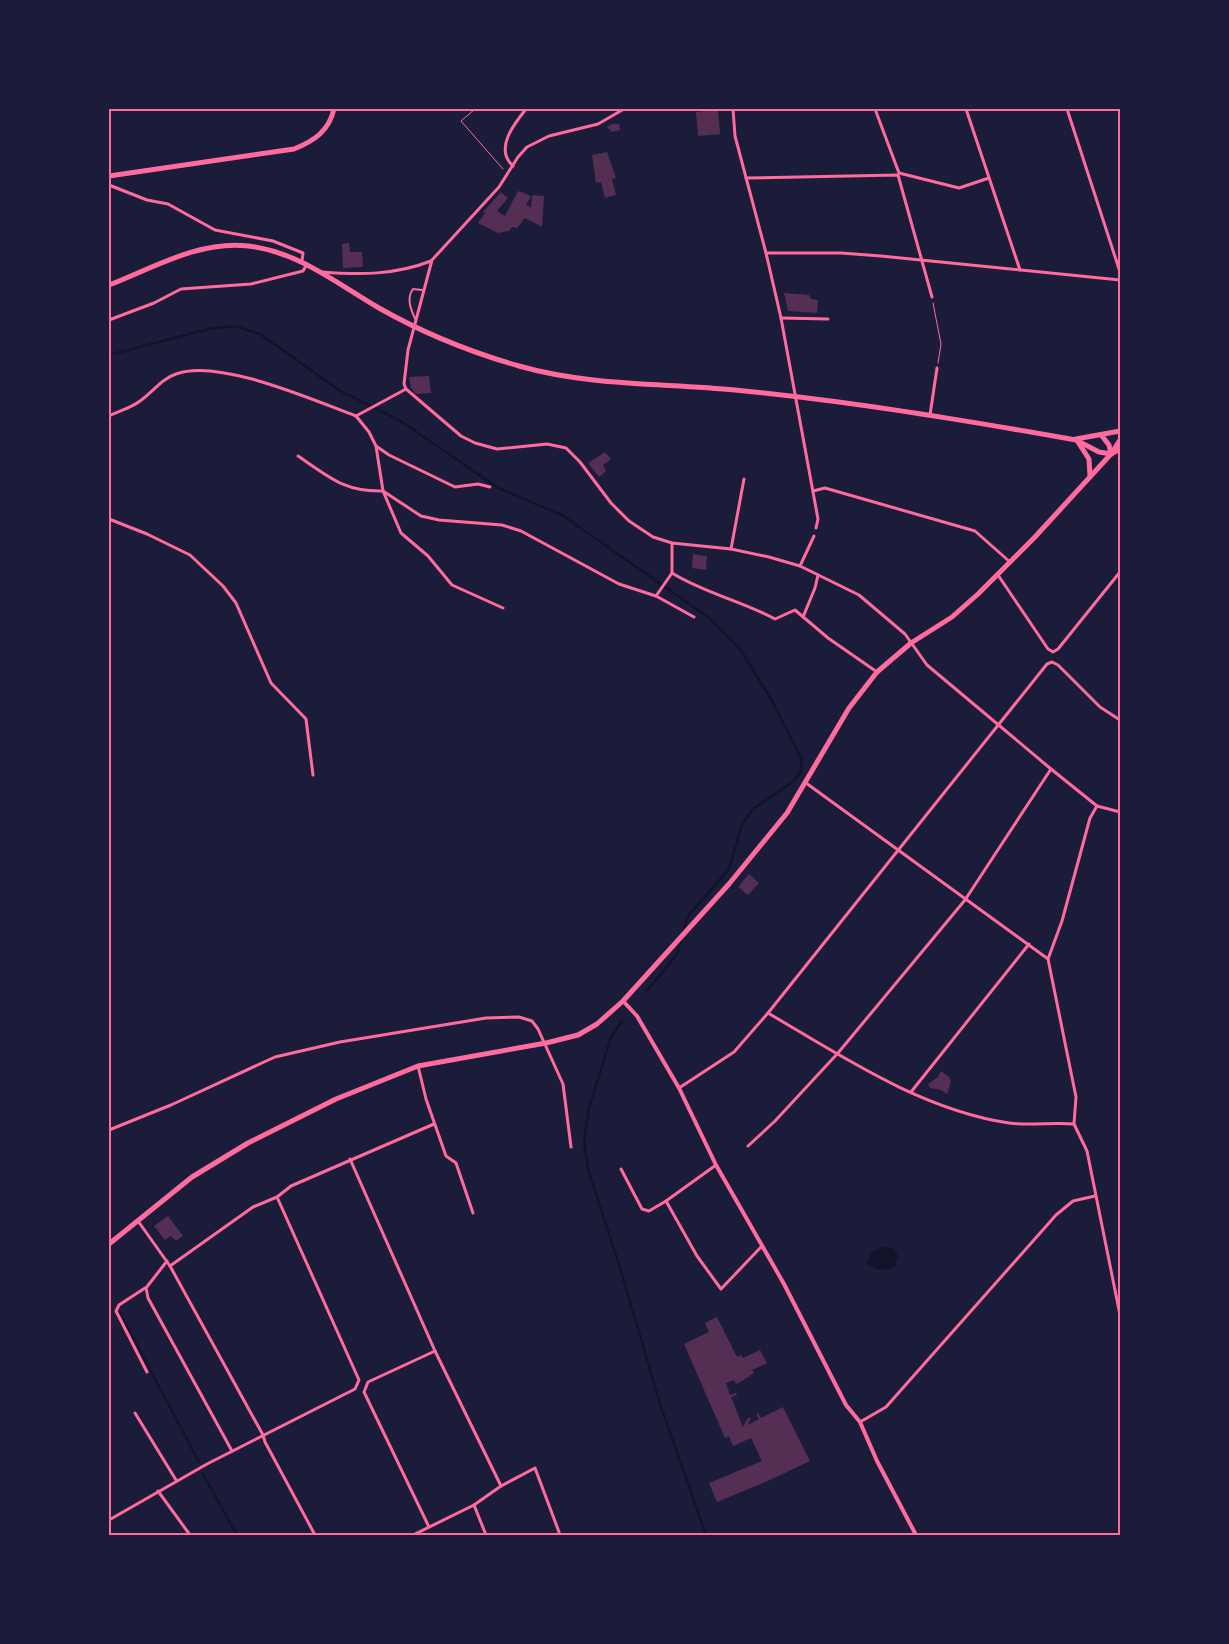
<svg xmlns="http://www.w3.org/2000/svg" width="1229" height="1644" viewBox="0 0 1229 1644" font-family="Jost,sans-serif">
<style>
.water{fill:#12122b}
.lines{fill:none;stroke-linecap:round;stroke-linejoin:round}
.stream{stroke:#12122b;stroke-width:2.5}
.building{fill:#542f53}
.path{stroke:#ff6b9d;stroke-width:1}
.service{stroke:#ff6b9d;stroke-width:2}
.minor{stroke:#ff6b9d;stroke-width:3}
.tertiary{stroke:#ff6b9d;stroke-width:4}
.primary{stroke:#ff6b9d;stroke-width:5}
.neatline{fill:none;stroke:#ff6b9d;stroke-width:2}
</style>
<rect width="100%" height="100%" fill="#1b1b3a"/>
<path class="water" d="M882,1247L893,1248L898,1256L895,1266C884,1271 877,1271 867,1264L871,1253Z"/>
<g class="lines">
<g class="stream">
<polyline points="109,355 213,328 235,326 260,334 339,390 402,422 500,489 562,515 708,617 740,649 771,699 802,760 801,771 795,780 752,810 742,824 729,869 688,916 683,932"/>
<polyline points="647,991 677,954 681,940"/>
<polyline points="622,1021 611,1037 589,1108 584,1141 588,1169 621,1271 660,1404 706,1535"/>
<polyline points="120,1313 199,1462"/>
<polyline points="203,1474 237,1535"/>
</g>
</g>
<g class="building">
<polygon points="718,110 720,134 698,136 696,112"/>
<polygon points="612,124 619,124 620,130 612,132 607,127"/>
<polygon points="607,152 616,178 612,179 616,195 605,198 601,182 596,183 592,155"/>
<polygon points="518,191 529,195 531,197 526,204 531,208 532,195 544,196 542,227 525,218 517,228 512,227 509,231 498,233 478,223 485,213 483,212 501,192 508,198 497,211 505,216"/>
<polygon points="349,243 350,252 362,252 363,267 343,268 342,244"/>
<polygon points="784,293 809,295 811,299 818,300 817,313 788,311"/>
<polygon points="429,376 431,393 416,394 411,388 409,377"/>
<polygon points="605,452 611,459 603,465 606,471 599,477 588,463"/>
<polygon points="693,554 707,556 706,570 692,568"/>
<polygon points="749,874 759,883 748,895 738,887"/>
<polygon points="941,1071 949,1077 951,1082 947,1094 941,1090 930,1088 928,1084 938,1077"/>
<polygon points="168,1216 183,1236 176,1241 171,1236 165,1240 154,1226"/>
<polygon points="717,1317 737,1357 741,1355 743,1358 760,1350 767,1363 752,1370 754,1373 742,1381 736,1384 734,1380 726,1383 730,1395 736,1393 737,1395 731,1397 743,1427 747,1419 751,1417 748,1425 759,1419 756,1414 758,1413 761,1418 783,1407 810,1461 770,1480 717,1502 709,1483 762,1461 751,1438 733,1446 729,1436 725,1438 684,1344 709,1332 705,1323"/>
</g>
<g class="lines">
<g class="path">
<polyline points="475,109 461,121 503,169"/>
<polyline points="933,303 941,344 938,363"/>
</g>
<path class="service" d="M415,319C411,309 406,299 413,289L422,290"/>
<g class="minor">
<polyline points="624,109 598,124 549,136 527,147 518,157 499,187 432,260 408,350 404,384 406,389 461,436 475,443 497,449 547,444 566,448 580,462 611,503 629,521 653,537 672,543 731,549 769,557 800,566 859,595 905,634 927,665 1051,769 1097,806 1120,812"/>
<polyline points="733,109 735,136 766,253 781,318 818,519 816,528"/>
<polyline points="775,109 789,109"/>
<polyline points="794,109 845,109"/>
<polyline points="875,109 899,173 959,188 989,178"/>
<polyline points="966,109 1020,270"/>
<polyline points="1067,109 1120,272"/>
<path d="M513,166C494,149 514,124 526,109"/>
<polyline points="746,178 898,175 932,297"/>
<polyline points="109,185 147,200 168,204 215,230 273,241 303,253 302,261"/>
<polyline points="766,253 841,253 881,256 1120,280"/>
<path d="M322,272C360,275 395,275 431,261"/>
<polyline points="781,318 828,319"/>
<polyline points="109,320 154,303 181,289 251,284 303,271 307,264"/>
<polyline points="930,415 937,368"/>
<path d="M109,416C119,411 131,408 140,401C153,392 161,379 176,374C218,358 313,400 356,416L406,389"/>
<polyline points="356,416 369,432 376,446 383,491 401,533 428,556 452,585 503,608"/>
<polyline points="376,446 389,455 455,487 478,484 490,487"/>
<path d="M298,456C329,477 344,492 383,491"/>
<polyline points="383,491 421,516 439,520 502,525 521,531 619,584 656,596 694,617"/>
<polyline points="813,491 825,488 975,531 1010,562"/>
<polyline points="109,519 147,534 190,555 223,586 236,603 271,683 306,719 313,775"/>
<polyline points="731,549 744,479"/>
<polyline points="800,566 814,536"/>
<path d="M672,573C704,593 742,601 775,619L795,610L828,638L877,672"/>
<polyline points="998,575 1048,649 1053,652 1058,649 1120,572"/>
<polyline points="656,596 672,573 672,543"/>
<polyline points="803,617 815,588 818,575"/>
<polyline points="806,783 1048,959"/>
<polyline points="1097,806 1090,818 1062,921 1048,959 1076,1097 1074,1124 1087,1151 1120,1315"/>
<path d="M768,1013C843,1057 922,1110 1009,1123C1030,1126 1053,1122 1074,1124"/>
<polyline points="418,1066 426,1099 446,1156 456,1163 473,1213"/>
<polyline points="679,1088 734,1052 768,1013 1047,664 1052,662 1058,665 1100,707 1120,720"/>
<polyline points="911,1092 1029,944"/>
<polyline points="109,1130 171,1105 275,1057 340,1042 486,1018 519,1017 532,1021 538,1029 563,1084 571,1147"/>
<polyline points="748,1146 775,1121 838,1053 965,900 1051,769"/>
<polyline points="350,1159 435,1351 501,1486"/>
<polyline points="621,1169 642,1209 649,1211 666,1201 716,1165"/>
<polyline points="666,1201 697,1256 721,1289 762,1246"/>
<polyline points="138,1221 170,1266 263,1435 265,1442 315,1535"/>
<polyline points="167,1261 146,1288 148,1298 232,1451"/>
<polyline points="170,1266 253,1207 277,1197 291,1186 434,1124"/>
<polyline points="145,1288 119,1305 116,1311 147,1372"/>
<polyline points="135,1413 176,1480"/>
<polyline points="860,1422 886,1407 1056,1215 1073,1201 1095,1196"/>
<polyline points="158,1491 190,1535"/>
<polyline points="474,1505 486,1535"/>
<polyline points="109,1520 207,1464 355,1389 359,1380 277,1197"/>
<polyline points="429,1527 364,1392 368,1382 435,1351"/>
<polyline points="413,1535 474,1505 501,1486 535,1468 559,1532"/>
</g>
<polyline class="tertiary" points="623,1001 637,1016 679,1088 716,1165 784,1284 846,1405 860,1422 877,1461 916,1535"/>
<g class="primary">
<path d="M109,176L294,149C314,141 329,131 334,109"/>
<path d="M109,285C153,268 200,240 248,246C299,252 336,283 379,308C423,333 470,352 519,366C589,386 663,383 735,390C849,401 963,420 1076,440L1099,452L1111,454"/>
<polyline points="1102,436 1109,445 1111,454"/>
<polyline points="1076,439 1120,431"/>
<polyline points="1078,442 1089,459 1090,476"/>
<polyline points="1111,454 1120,449"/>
<polyline points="109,1244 192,1177 248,1143 336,1099 418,1066 546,1043 578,1035 597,1024 623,1001 729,884 787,813 849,708 877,672 911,643 952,617 978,594 1034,538 1111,454 1120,440"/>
</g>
</g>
<rect width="1229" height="1644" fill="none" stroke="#1b1b3a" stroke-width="220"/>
<rect x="110" y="110" width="1009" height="1424" class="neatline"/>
</svg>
